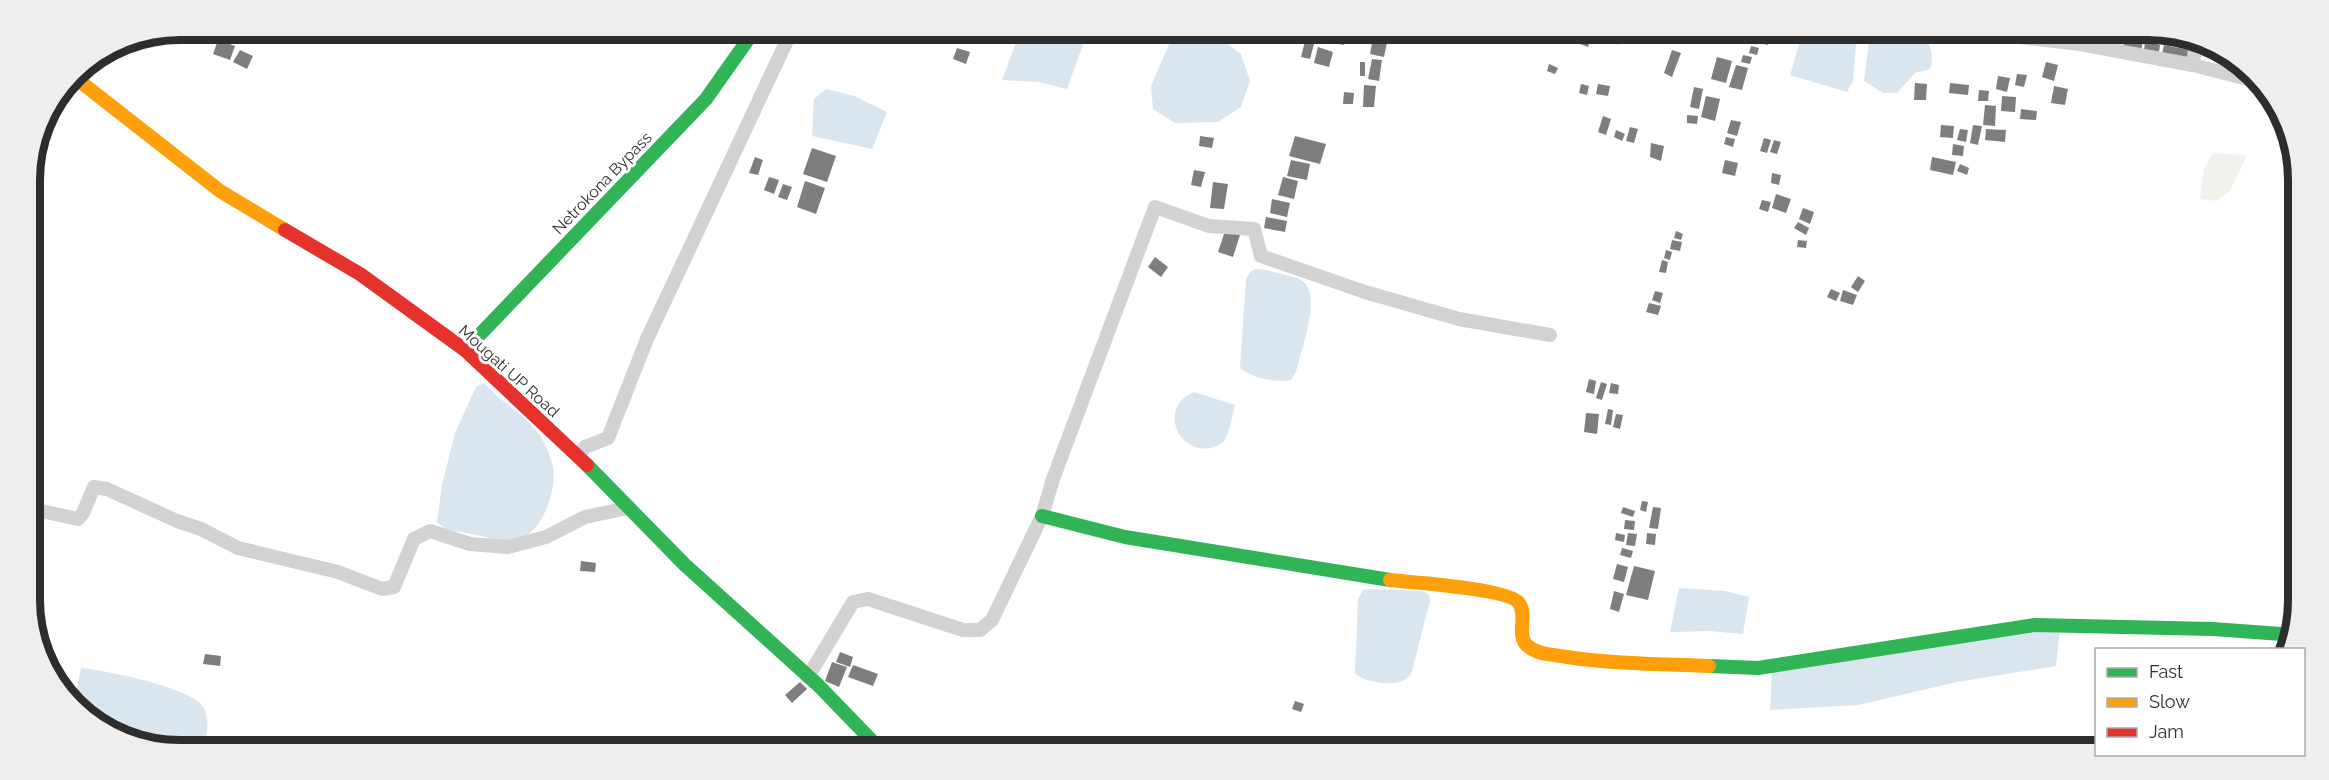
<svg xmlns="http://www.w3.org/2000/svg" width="2329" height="780" viewBox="0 0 2329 780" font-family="Raleway,sans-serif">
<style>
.green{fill:#f0f3ec}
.water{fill:#d9e6f0}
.building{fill:#7e7e7e}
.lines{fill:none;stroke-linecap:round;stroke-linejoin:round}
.street{stroke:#d2d2d2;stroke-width:14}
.fast{stroke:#30b455;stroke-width:14}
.slow{stroke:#ff9f0a;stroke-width:14}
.jam{stroke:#e5322d;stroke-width:14}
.labels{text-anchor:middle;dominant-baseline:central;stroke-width:6;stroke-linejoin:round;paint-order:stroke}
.street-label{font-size:16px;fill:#2d2d2d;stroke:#fff}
.rim{fill:none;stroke:#2d2d2d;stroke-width:8}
</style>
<rect width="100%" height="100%" fill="#fff"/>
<polygon class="green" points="2213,153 2247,155 2230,191 2217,201 2200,199 2204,169"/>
<g class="water">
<polygon points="1020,32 1077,32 1085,39 1067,89 1038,82 1002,80"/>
<polygon points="1174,33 1208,33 1219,37 1241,54 1250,81 1241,107 1218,122 1175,123 1153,109 1151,86"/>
<polygon points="1603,34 1639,34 1636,40 1617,45"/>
<polygon points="1802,34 1857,34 1853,81 1847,92 1790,75"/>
<path d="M1870,34L1919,35C1931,43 1935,55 1930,69L1915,73L1897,93H1883L1864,81Z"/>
<polygon points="826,89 854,96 887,112 872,149 812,136 814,99"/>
<path d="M1255,269C1264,269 1273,272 1282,274C1289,276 1298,277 1304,282C1321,298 1301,351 1296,372L1291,380C1275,383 1253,378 1240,368L1246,279L1250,272Z"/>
<path d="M484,383C501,402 529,418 541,437C546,445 551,457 553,467C557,493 540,542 508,542C500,542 490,538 481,536C469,533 457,532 445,529L437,522L442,485L455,433L476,387Z"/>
<path d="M1194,392L1235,405L1230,427L1224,442C1220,444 1215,447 1211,448C1176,454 1159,406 1194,392Z"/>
<polygon points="1679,588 1725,591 1749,597 1743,634 1710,631 1670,632"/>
<path d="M1369,589L1423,591L1429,595L1430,601L1412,671C1410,675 1408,679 1402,681C1391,686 1362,682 1355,673L1358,599L1363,590Z"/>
<polygon points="2060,629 2056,666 1957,682 1858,705 1770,710 1772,670"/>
<path d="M81,668C104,670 195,688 204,708C209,719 208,734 204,745H141L74,703Z"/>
</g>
<g class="building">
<polygon points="709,31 721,31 718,43 707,39"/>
<polygon points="951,32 961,32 958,41 949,37"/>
<polygon points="1122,32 1153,33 1151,42"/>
<polygon points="1324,33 1347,33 1344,45 1322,41"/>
<polygon points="1374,33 1389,33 1384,57 1370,54"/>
<polygon points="1583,34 1592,35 1588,47 1580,44"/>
<polygon points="1757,34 1770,34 1768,45 1756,42"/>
<polygon points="2143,35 2161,35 2160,40 2143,37"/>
<polygon points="2176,35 2189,36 2188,46 2174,43"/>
<polygon points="2125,38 2143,42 2141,51 2123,48"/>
<polygon points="218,40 235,46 230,60 213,54"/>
<polygon points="1305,41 1314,44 1310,59 1301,57"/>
<polygon points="2145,42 2160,45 2159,52 2144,50"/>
<polygon points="2164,45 2189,50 2187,59 2162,54"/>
<polygon points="1751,46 1759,48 1757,55 1749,53"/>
<polygon points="1318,47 1333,52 1329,67 1314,63"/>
<polygon points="957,48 970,52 966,64 953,59"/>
<polygon points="240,50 253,56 247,69 233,62"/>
<polygon points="1672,50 1681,53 1672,77 1664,73"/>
<polygon points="1743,55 1752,57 1750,64 1741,62"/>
<polygon points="1717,57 1732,61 1726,83 1711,79"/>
<polygon points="1372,59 1382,60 1379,81 1368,79"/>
<rect x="1360" y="62" width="5" height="14"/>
<polygon points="2046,62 2058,65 2054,81 2042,77"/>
<polygon points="1549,64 1558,68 1555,74 1547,71"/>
<polygon points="1736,65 1748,68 1742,90 1729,87"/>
<polygon points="2017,74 2027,75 2024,87 2015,85"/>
<polygon points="1998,76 2010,78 2007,92 1996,89"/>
<polygon points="1915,83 1927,84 1926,100 1914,100"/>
<polygon points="1950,83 1969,85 1968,95 1949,93"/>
<polygon points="1581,84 1589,86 1587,95 1579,93"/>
<polygon points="1598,84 1610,86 1608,96 1596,94"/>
<polygon points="1364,85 1376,86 1374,107 1363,107"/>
<polygon points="2054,86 2068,89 2065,105 2051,103"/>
<polygon points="1694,87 1703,89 1699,109 1690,107"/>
<polygon points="1979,90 1989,91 1988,101 1978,101"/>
<polygon points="1344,92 1354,93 1353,104 1343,104"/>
<polygon points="1706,96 1720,99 1715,121 1701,117"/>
<polygon points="2002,96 2016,97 2015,112 2001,111"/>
<polygon points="1985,105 1996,106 1995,126 1983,125"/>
<polygon points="2021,109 2037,111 2036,120 2020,119"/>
<polygon points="1687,115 1698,116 1697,124 1687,123"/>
<polygon points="1603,116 1611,119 1606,135 1598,132"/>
<polygon points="1731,120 1741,122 1737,136 1727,133"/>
<polygon points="1941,125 1954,126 1953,138 1940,137"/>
<polygon points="1973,125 1982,126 1978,145 1970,143"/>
<polygon points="1630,127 1638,129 1634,143 1626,141"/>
<polygon points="1960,129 1968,130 1966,142 1957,140"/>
<polygon points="1986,129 2006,130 2005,142 1985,140"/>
<polygon points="1616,130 1625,134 1622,141 1614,137"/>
<polygon points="1200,136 1214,138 1212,148 1199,146"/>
<polygon points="1295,136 1326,144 1320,164 1289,156"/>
<polygon points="1726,137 1735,139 1733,147 1724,144"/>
<polygon points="1764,138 1771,140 1767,153 1760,151"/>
<polygon points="1774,140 1781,142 1777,154 1770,152"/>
<polygon points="1651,143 1664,146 1661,161 1650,157"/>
<polygon points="1953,144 1964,146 1963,156 1952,155"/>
<polygon points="812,148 836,156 827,182 803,174"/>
<polygon points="755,157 763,160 758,175 749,173"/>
<polygon points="1932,157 1956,162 1953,175 1930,170"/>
<polygon points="1291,160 1310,164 1307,180 1287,176"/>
<polygon points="1725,160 1738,163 1735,176 1722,173"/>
<polygon points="1960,164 1969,168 1967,175 1957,171"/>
<polygon points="1194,170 1205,172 1201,187 1191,185"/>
<polygon points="1772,173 1781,175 1779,185 1771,183"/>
<polygon points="769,177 779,180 774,194 764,190"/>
<polygon points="1283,177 1298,181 1294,199 1278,195"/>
<polygon points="805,181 825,188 816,214 797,207"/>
<polygon points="1213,182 1228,184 1224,209 1210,208"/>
<polygon points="783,184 792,187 787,200 778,197"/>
<polygon points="1776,194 1791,199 1786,213 1772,208"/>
<polygon points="1272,199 1290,203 1287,217 1270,213"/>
<polygon points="1762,200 1771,202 1768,212 1759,209"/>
<polygon points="1803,208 1814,212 1810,224 1799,219"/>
<polygon points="1266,217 1287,221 1285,232 1264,228"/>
<polygon points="1798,222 1809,228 1806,235 1794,228"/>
<polygon points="1225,231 1240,235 1233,257 1218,252"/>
<polygon points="1676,231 1683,234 1681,240 1674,238"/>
<polygon points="1672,240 1682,242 1680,251 1670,249"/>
<polygon points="1798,240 1807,241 1806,248 1797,247"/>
<polygon points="1666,250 1672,252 1670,260 1664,258"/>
<polygon points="1155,257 1168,267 1161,277 1148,267"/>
<polygon points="1662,260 1668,262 1666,273 1659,272"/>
<polygon points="1858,276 1865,281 1858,292 1851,287"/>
<polygon points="1831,289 1840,293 1836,301 1827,297"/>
<polygon points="1843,290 1857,295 1853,305 1840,301"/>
<polygon points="1655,291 1663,293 1660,303 1652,300"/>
<polygon points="1649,303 1661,306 1658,315 1646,312"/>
<polygon points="1589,379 1596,381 1594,394 1586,392"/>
<polygon points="1601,382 1607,384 1602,400 1596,398"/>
<polygon points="1611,383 1619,385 1618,394 1609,393"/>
<polygon points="1608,409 1613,410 1611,425 1605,424"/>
<polygon points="2294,409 2295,409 2295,429 2290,428"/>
<polygon points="1586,413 1599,414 1597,434 1584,432"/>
<polygon points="1616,414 1623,415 1620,429 1613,427"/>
<polygon points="1642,501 1648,502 1646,512 1640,510"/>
<polygon points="1623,507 1635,511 1633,517 1621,513"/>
<polygon points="1653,507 1661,508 1658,529 1649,528"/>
<polygon points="1625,520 1635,521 1634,530 1624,529"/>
<polygon points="1616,533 1625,535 1624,542 1615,540"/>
<polygon points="1628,533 1637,534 1635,546 1626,545"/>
<polygon points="1647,533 1656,534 1655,545 1646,544"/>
<polygon points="1622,548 1633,551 1631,558 1620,555"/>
<polygon points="581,561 596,563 595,572 580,571"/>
<polygon points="1617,564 1628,567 1624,582 1613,579"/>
<polygon points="1634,566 1655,571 1648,600 1626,595"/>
<polygon points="1614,591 1624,594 1619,612 1610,609"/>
<polygon points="840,652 853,657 850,667 836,662"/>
<polygon points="205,654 221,656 220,666 203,664"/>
<polygon points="832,662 847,667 839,687 825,681"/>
<polygon points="853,665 878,674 873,686 848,677"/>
<polygon points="800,682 807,689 792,703 785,695"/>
<polygon points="1295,701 1304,704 1301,712 1292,709"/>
</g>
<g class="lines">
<g class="street">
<polyline points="2003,35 2080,44 2193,65 2263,83"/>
<polyline points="2193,65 2196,40"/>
<polyline points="578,456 585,447 608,438 647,339 791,32"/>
<polyline points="32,509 78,519 83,513 94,487 107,489 177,521 201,529 238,548 338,572 382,589 394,587 414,539 430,531 470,544 508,547 546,537 585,517 628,508"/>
<polyline points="808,677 853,602 868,599 963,630 980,630 992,620 1042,516 1053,479 1155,207 1209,226 1254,229 1261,256 1365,292 1459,319 1550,335"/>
</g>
<g class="fast">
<polyline points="465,350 706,99 754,31"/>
<polyline points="587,465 685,565 818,685 878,747"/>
<polyline points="1042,516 1125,537 1390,580"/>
<polyline points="1709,666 1758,668 2035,625 2213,629 2294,635"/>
</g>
<g class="slow">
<polyline points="73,76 220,191 285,230"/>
<path d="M1390,580C1410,582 1510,589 1519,603C1530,620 1510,640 1536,651C1545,655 1558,655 1567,657C1614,664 1662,664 1709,666"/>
</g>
<polyline class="jam" points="285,230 360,274 465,350 587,465"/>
</g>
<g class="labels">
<g class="street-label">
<text transform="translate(602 183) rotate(-46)">Netrokona Bypass</text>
<text transform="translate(509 371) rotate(42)">Mougati UP Road</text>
</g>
</g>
<path d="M0 0H2329V780H0ZM180 40H2148A140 140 0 0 1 2288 180V600A140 140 0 0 1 2148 740H180A140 140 0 0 1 40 600V180A140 140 0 0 1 180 40Z" fill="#eee" fill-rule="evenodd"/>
<path class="rim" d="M180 40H2148A140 140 0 0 1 2288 180V600A140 140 0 0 1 2148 740H180A140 140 0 0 1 40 600V180A140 140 0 0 1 180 40Z"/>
<rect x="2095" y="648" width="210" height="108" fill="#ffffff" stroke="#ababab" stroke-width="1.5"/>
<rect x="2107" y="668" width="30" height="9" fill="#30b455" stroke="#ababab" stroke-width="1.5"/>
<text x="2149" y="678" font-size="18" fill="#2d2d2d">Fast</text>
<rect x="2107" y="698" width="30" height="9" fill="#ff9f0a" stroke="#ababab" stroke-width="1.5"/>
<text x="2149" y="708" font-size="18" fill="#2d2d2d">Slow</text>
<rect x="2107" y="728" width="30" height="9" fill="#e5322d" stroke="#ababab" stroke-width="1.5"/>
<text x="2149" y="738" font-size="18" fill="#2d2d2d">Jam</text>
</svg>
